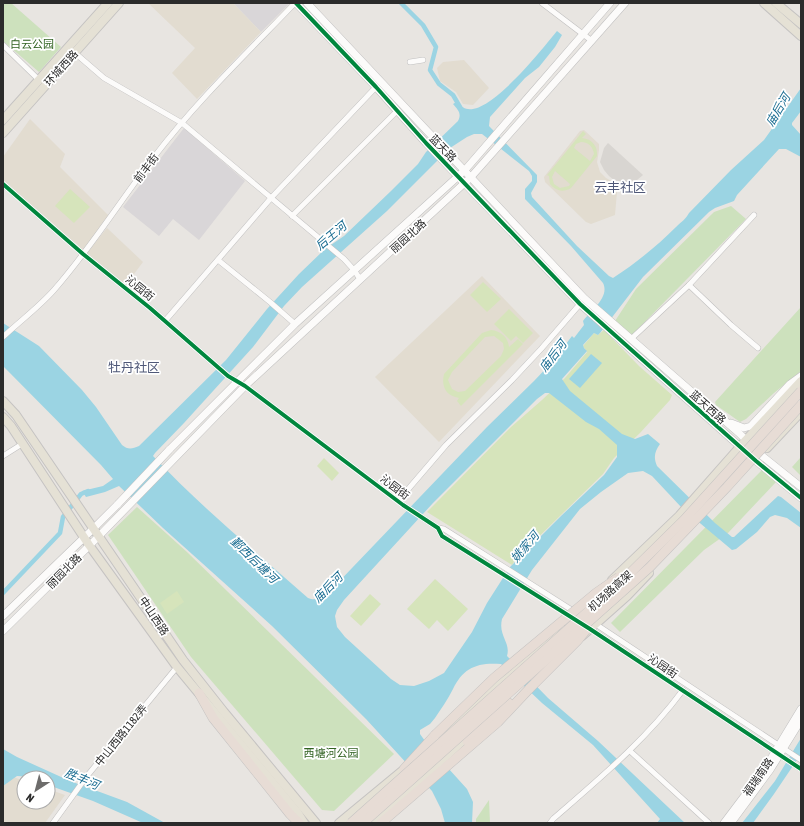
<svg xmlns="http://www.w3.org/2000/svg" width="804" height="826" viewBox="0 0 804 826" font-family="'Asap Condensed','Noto Sans SC',sans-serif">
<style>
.industrial{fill:#d9d6d8}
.education{fill:#e2dcd0}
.green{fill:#cde1bd}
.pitch{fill:#d6e4bb;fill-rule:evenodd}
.plaza{fill:#d8d5d1}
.water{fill:#9bd4e3;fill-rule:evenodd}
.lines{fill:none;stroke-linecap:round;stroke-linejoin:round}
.canal{stroke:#9bd4e3;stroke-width:4.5}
.street-casing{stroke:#c1c0c0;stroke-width:6}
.secondary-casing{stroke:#c1c0c0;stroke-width:8}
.primary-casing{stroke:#c5c3c2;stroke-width:10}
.highway-casing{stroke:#c5c3c2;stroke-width:10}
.street{stroke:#fcfbfa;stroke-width:5}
.secondary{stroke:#fcfbfa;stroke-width:7}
.primary{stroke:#e5e1d5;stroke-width:8}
.highway{stroke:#e7dcd5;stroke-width:9}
.secondary-bridge-casing{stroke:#c1c0c0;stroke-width:8;stroke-linecap:butt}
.highway-bridge-casing{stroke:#c5c3c2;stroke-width:10;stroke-linecap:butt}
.secondary-bridge{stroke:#fcfbfa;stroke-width:7}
.highway-bridge{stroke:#e7dcd5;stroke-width:9}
.cycleway-casing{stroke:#fff;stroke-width:6}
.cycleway{stroke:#00873e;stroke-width:4}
.labels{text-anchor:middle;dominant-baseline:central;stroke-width:3.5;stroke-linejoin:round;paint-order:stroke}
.park-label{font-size:11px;fill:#316221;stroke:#fff}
.street-label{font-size:11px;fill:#2b2b2b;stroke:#fff}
.water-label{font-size:12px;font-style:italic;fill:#196c91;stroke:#fff}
.quarter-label{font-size:13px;fill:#4f5878;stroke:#fff}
</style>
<rect width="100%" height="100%" fill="#e8e5e1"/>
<g class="industrial">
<polygon points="233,3 288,3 289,4 261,32"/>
<polygon points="184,128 245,181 199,240 173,219 159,236 123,207"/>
</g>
<g class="education">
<polygon points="148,3 233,3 261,32 197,99 172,73 195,48"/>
<polygon points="464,60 489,88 473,105 463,104 456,92 440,81 437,68 443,62"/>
<polygon points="30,119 65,154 60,167 109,216 83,251 3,180 3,157"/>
<polygon points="584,130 599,144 599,150 597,162 600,172 606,178 613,182 617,192 615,215 591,224 586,222 545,182 544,177 580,131"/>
<polygon points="107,228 143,262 125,286 86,254"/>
<polygon points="482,276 540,336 439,442 375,377"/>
<polygon points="3,773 24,781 24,802 48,802 48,789 65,795 45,823 3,823"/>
</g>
<g class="green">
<polygon points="3,3 11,3 61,47 39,72 3,41"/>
<polygon points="731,206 746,219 629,338 615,321 636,289 714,212"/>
<polygon points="801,307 801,371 774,393 746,419 740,422 716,405 715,402"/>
<polygon points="801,457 801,476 792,467"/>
<polygon points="762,470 776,482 728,533 704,550 620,632 611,623"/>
<polygon points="137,507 187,552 394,754 334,811 322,810 191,657 108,535"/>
<polygon points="489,800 490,823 476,823 476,819"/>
</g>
<g class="pitch">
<path d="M583,131L586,134L582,138C592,139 598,146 597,156L571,188C563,193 556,191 550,184L549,176L547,175ZM581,142C589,142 593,147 594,154L590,161L574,148L576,144ZM555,171L570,184L569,186L560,188L554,184L552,177Z"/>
<polygon points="70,189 90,207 74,223 55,206"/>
<polygon points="483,282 501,299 487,312 470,295"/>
<polygon points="509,309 533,333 523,343 516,336 511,341 494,324"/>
<path d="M491,330C501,331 508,337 509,347L518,339L523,344L461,406L457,401L459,398C446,396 441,387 444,374L482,333ZM494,336L503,343L504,349L501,356L465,391L458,392L452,389L448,380L452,372L485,337Z"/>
<polygon points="604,330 639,366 672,395 670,400 640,433 614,458 603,474 516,559 512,565 427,512 511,427 542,400 565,378 587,352 583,346 594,333 598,335"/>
<polygon points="324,458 339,473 332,481 317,466"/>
<polygon points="435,579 468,609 448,631 437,620 429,629 407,609"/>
<polygon points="177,591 184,602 167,614 160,603"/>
<polygon points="370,594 381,604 361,626 350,616"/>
</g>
<polygon class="plaza" points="608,143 643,175 637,180 626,183 614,180 609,176 604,170 600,162 604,148"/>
<g class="water">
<path d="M557,31L562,35L555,47L539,67L525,78L490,117L489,126L537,175V182L531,193L532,197L577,246L609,276L613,278C636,263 657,246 676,227C681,222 686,219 689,213L731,170L764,140L801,88V111L792,123V125L801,135V157L786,149H779L737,195L734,201L715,208L709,212L643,277L600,333L598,335L594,333L583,345L584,348L587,351L562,379L570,391L622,434L635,439L648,434L660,444C655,451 653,457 657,466L715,523L732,537H734L778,496L781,497L801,513V528L787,518L775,515L770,517L757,532L736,549L732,550L682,508L652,476L643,471L628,473L601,492L580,509L532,570L502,619C498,636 511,642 507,656L548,698L598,741L685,823H657L660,819L593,745L542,703L501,664C477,662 463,668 453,689C448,699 441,709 435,718L430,724L420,730V734L430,748L467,789L473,802L472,823H445L441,809L432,791L366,719L272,626L163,528L119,486L105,492L86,497L82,491L103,486L113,479L101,465L3,366V323L39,346L82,390L96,407L122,445C128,450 132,449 139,446L226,360L267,309L299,274L325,249L344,236L391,191L418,164L426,152L458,121C462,113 458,110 453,104L458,101C475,137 546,44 557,31ZM474,134H482L529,171L532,176V181L525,189V199L571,246L603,283C610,297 591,311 583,321L584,325L574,338L572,336L553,361L534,381L487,427L330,591C323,596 317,602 308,598C256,552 201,507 153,456L155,453L184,423L253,347L284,306L302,287L387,211L450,148L467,137ZM545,393H549L586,422L599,429L617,445V457L604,475L561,516L510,567L487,603L472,632L444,673L429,681L414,686L400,685L391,679L345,637L337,627L335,616L337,610L344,600L433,503L537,399Z"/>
<polygon points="591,354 602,363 580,388 569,379"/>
<polygon points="801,738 801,754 774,794 753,823 742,823 775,781"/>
<polygon points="3,749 17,757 70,781 127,802 165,823 143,823 93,801 48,785 48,778 17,776 3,786"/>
</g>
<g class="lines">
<g class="canal">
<polyline points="401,3 423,25 436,47 430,70 439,84 453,95 460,107"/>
<polyline points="3,593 60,533 63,517 81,494 88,491"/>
</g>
<defs>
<g id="street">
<polyline points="542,3 592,41"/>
<polyline points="3,45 39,80"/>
<polyline points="75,53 104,78 182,123 344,259 354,270 360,279"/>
<polyline points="410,62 423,60"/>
<polyline points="3,184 83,254 150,308 228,376 245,386 403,505 438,528 442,536 570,616"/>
<polyline points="292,216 397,111"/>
<polyline points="218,260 270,302 295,324"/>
<polyline points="689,285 731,325 758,348"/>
<polyline points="165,321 271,198 376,87"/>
<path d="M3,337C20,321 39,307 54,290C91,248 120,201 154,157C196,102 247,53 295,3"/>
<polyline points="631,339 689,285 754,215"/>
<polyline points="3,456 22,444"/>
<polyline points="398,501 446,445 512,380 541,349 580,304"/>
<polyline points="438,528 444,529 575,612"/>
<polyline points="594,623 801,760"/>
<polyline points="589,628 801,769"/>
<polyline points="630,751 709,823"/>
<polyline points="53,823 87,776 177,667"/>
<path d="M550,823L553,819C599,779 646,740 683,690"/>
</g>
<g id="secondary">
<polyline points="296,3 376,87 426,143 580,304 756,461 801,498"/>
<polyline points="307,3 584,298 739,433 761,455 801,487"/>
<polyline points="731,423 744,428 751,426 790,384 801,376"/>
<polyline points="169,450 295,324 465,170 610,3"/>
<polyline points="3,616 94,528 118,504"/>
<polyline points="3,631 99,536 245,386 471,177 625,3"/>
<polyline points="724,823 764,770 801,709"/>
<polyline points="731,823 770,770 801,720"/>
</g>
<g id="primary">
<polyline points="764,3 801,36"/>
<polyline points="776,3 801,24"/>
<polyline points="3,120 108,3"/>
<polyline points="3,133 119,3"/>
<polyline points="3,401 16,415 183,660 224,712 316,823"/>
<polyline points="3,417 11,426 89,545 177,667 297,812 304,823"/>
<polyline points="767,448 801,412"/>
<polyline points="612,580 679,516 746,440 801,381"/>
<polyline points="582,636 627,596 649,573"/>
<polyline points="428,747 561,628"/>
<polyline points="339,823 408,766"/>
<polyline points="374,823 471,733"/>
</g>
<g id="highway">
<polyline points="199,693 213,718 290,814 299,823"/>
<polyline points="467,741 509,703"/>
<polyline points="404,769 435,735"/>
<polyline points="381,823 498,722 530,688"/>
</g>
</defs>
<use href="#street" class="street-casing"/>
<use href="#secondary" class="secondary-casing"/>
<use href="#primary" class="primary-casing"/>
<use href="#highway" class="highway-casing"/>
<use href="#street" class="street"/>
<use href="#secondary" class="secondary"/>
<use href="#primary" class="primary"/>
<use href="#highway" class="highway"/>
<defs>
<polyline id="secondary-bridge" points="118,504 169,450"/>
<g id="highway-bridge">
<polyline points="530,688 578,640 586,630"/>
<polyline points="435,735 494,678 596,593 619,577"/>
<polyline points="351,823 621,582 684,520 801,391"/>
<polyline points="363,823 650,567 727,487 801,405"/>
</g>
</defs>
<use href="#secondary-bridge" class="secondary-bridge-casing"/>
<use href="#highway-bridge" class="highway-bridge-casing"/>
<use href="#secondary-bridge" class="secondary-bridge"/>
<use href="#highway-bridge" class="highway-bridge"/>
<defs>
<g id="cycleway">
<polyline points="296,3 376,87 426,143 580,304 756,461 801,498"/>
<polyline points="3,184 83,254 150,308 228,376 245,386 403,505 438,528 442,536 590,629 801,769"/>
</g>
</defs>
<use href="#cycleway" class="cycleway-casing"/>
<use href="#cycleway" class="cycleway"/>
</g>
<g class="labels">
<g class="park-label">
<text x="32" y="44">白云公园</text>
<text x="331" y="753">西塘河公园</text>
</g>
<g class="street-label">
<text transform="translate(61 68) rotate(-48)">环城西路</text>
<text transform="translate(443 148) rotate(46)">蓝天路</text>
<text transform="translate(146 168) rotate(-53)">前丰街</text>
<text transform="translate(408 236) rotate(-42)">丽园北路</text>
<text transform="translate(140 288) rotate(39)">沁园街</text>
<text transform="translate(708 407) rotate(42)">蓝天西路</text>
<text transform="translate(395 487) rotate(37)">沁园街</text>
<text transform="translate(64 571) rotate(-45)">丽园北路</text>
<text transform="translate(610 591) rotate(-42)">机场路高架</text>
<text transform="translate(154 616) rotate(56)">中山西路</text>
<text transform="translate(663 666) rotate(34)">沁园街</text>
<text transform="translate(121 735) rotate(-51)">中山西路1182弄</text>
<text transform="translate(758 777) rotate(-55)">福瑞南路</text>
</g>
<g class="water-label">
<text transform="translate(778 110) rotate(-59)">庙后河</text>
<text transform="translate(331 236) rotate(-40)">后王河</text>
<text transform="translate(553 356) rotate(-52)">庙后河</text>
<text transform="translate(525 547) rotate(-50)">姚家河</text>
<text transform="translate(254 560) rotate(44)">鄞西后塘河</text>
<text transform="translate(328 588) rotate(-45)">庙后河</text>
<text transform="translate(82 779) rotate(23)">胜丰河</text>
</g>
<g class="quarter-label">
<text x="620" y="187">云丰社区</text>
<text x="134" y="367">牡丹社区</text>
</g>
</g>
<rect width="804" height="826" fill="none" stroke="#2b2b2b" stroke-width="8"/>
<g transform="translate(36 790) rotate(216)"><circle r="19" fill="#ffffff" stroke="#aaaaaa"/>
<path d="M0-3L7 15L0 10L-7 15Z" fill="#6d6c6b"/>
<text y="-6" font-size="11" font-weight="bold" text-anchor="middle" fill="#2b2b2b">N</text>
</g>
</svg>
